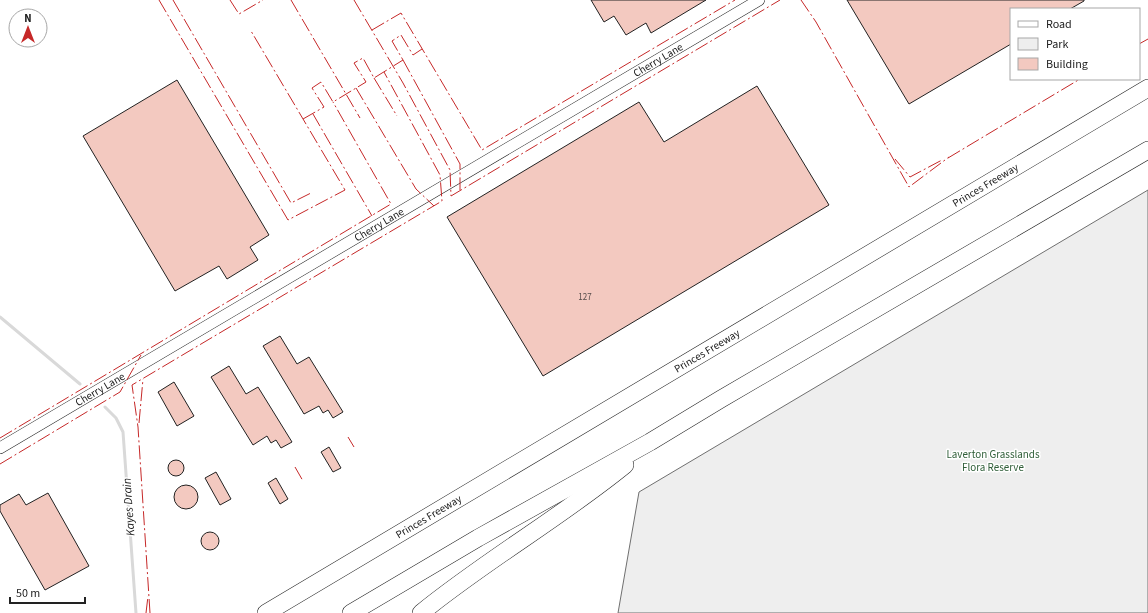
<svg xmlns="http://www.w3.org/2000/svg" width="1148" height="613" viewBox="0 0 1148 613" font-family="'Source Sans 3',sans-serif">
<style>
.green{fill:#eee;stroke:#6f6f6f}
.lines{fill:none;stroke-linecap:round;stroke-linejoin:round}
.stream{stroke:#d9d9d9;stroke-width:3}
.building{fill:#f3c9c0;stroke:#222}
.minor-casing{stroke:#222;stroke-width:12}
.highway-casing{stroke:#222;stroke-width:18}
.minor{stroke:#fff;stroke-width:11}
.highway{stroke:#fff;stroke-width:17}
.power{stroke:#c62828;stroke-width:1;stroke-dasharray:14 3 2 3;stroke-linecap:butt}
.labels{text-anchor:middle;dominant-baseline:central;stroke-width:3;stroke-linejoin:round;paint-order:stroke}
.number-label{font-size:9px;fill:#564c4a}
.street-label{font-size:11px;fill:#222;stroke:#fff}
.park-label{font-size:11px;fill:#2f5e38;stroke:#fff}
.water-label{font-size:12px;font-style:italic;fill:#222;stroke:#fff}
</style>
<rect width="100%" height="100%" fill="#fff"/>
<polygon class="green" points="1148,190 1148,613 618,613 639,492"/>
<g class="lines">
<g class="stream">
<polyline points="0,317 80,384"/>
<polyline points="105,407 116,418 123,432 136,613"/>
</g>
</g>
<g class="building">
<polygon points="591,0 706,0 651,33 646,23 626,35 614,16 604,22"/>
<polygon points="847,0 1084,0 1084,1 1070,9 1011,9 1011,44 909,104"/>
<polygon points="177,80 269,235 250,247 258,260 227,279 219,266 175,291 83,136"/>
<polygon points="757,86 829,205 543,376 447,217 639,102 664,142"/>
<polygon points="280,336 297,364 309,357 343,412 333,418 328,410 323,413 319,406 304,414 263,346"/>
<polygon points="229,366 246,394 258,387 292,442 281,448 276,440 271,443 267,436 253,445 211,377"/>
<polygon points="174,382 194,416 177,426 158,392"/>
<polygon points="329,447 341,468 333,472 321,452"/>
<circle cx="176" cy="468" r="8"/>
<polygon points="216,472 231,499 220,505 205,478"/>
<polygon points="276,478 288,499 280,504 268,483"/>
<circle cx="186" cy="497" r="12"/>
<polygon points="48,493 89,566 45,590 0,511 0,505 19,494 26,505"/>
<circle cx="210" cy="541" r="9"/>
</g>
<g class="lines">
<defs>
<g id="minor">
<path id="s1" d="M0,448L759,0"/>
</g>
<g id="highway">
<path id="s2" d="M266,613L1148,88"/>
<polyline points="351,613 478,538 650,442 721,399 1148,150"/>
<path d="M421,613C486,560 560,518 625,465"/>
</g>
</defs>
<use href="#minor" class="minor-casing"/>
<use href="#highway" class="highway-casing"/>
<use href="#minor" class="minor"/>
<use href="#highway" class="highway"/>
<g class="power">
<polyline points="159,0 288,220 345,190 251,31"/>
<polyline points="173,0 291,203 311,193"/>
<polyline points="230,0 239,14 263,0"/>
<polyline points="291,0 360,118"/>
<polyline points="354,0 403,83 450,170 451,196 780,0"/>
<polyline points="801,0 816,22 909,187 949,157"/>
<polyline points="372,30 401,13 482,150 735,0"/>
<polyline points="1139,44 1148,39"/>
<polyline points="403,60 460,164 460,190"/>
<polyline points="374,78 397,116"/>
<polyline points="356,88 416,189 434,206"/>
<polyline points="313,114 372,216"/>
<polyline points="303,119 324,107 312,88 321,82 333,102 366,82 354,63 363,58 374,78 403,60 392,41 401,35 413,55 422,49"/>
<polyline points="948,158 1080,79"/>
<polyline points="895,159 910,177 942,160"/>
<polyline points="139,423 143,379"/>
<polyline points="348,437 354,447"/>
<polyline points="0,438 391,204 333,102"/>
<polyline points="0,464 120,392 141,355"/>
<polyline points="295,467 303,481"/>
<polyline points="146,613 148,596"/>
<polyline points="150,613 138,427 132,385 442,201 440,175 384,72"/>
</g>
</g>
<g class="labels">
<g class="number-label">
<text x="585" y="297">127</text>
</g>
<g class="street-label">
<text stroke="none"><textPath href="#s1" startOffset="764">Cherry Lane</textPath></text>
<text stroke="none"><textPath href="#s2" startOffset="837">Princes Freeway</textPath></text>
<text stroke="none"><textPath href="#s1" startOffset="440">Cherry Lane</textPath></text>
<text stroke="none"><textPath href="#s2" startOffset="513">Princes Freeway</textPath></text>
<text stroke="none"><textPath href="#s1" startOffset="116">Cherry Lane</textPath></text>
<text stroke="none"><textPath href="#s2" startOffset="189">Princes Freeway</textPath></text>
</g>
<g class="park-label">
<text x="993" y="454">Laverton Grasslands<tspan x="993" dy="13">Flora Reserve</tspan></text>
</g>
<g class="water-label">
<text transform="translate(129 507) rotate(-94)">Kayes Drain</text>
</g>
</g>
<rect x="1010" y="8" width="130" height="72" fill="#ffffff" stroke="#a7a7a7"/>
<rect x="1018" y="21" width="20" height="6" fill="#ffffff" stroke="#a7a7a7"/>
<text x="1046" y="28" font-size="12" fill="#222222">Road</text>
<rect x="1018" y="38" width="20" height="12" fill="#eeeeee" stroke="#a7a7a7"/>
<text x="1046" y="48" font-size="12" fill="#222222">Park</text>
<rect x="1018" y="58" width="20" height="12" fill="#f3c9c0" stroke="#a7a7a7"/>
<text x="1046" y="68" font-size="12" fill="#222222">Building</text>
<g transform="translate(28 28)"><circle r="19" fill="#ffffff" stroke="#a7a7a7"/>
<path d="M0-3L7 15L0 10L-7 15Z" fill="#c62828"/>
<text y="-6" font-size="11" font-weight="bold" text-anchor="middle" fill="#222222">N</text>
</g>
<path d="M10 597v6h75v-6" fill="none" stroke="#222222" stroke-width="2"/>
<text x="16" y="597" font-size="12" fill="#222222" stroke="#ffffff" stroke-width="3" paint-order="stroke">50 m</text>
</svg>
